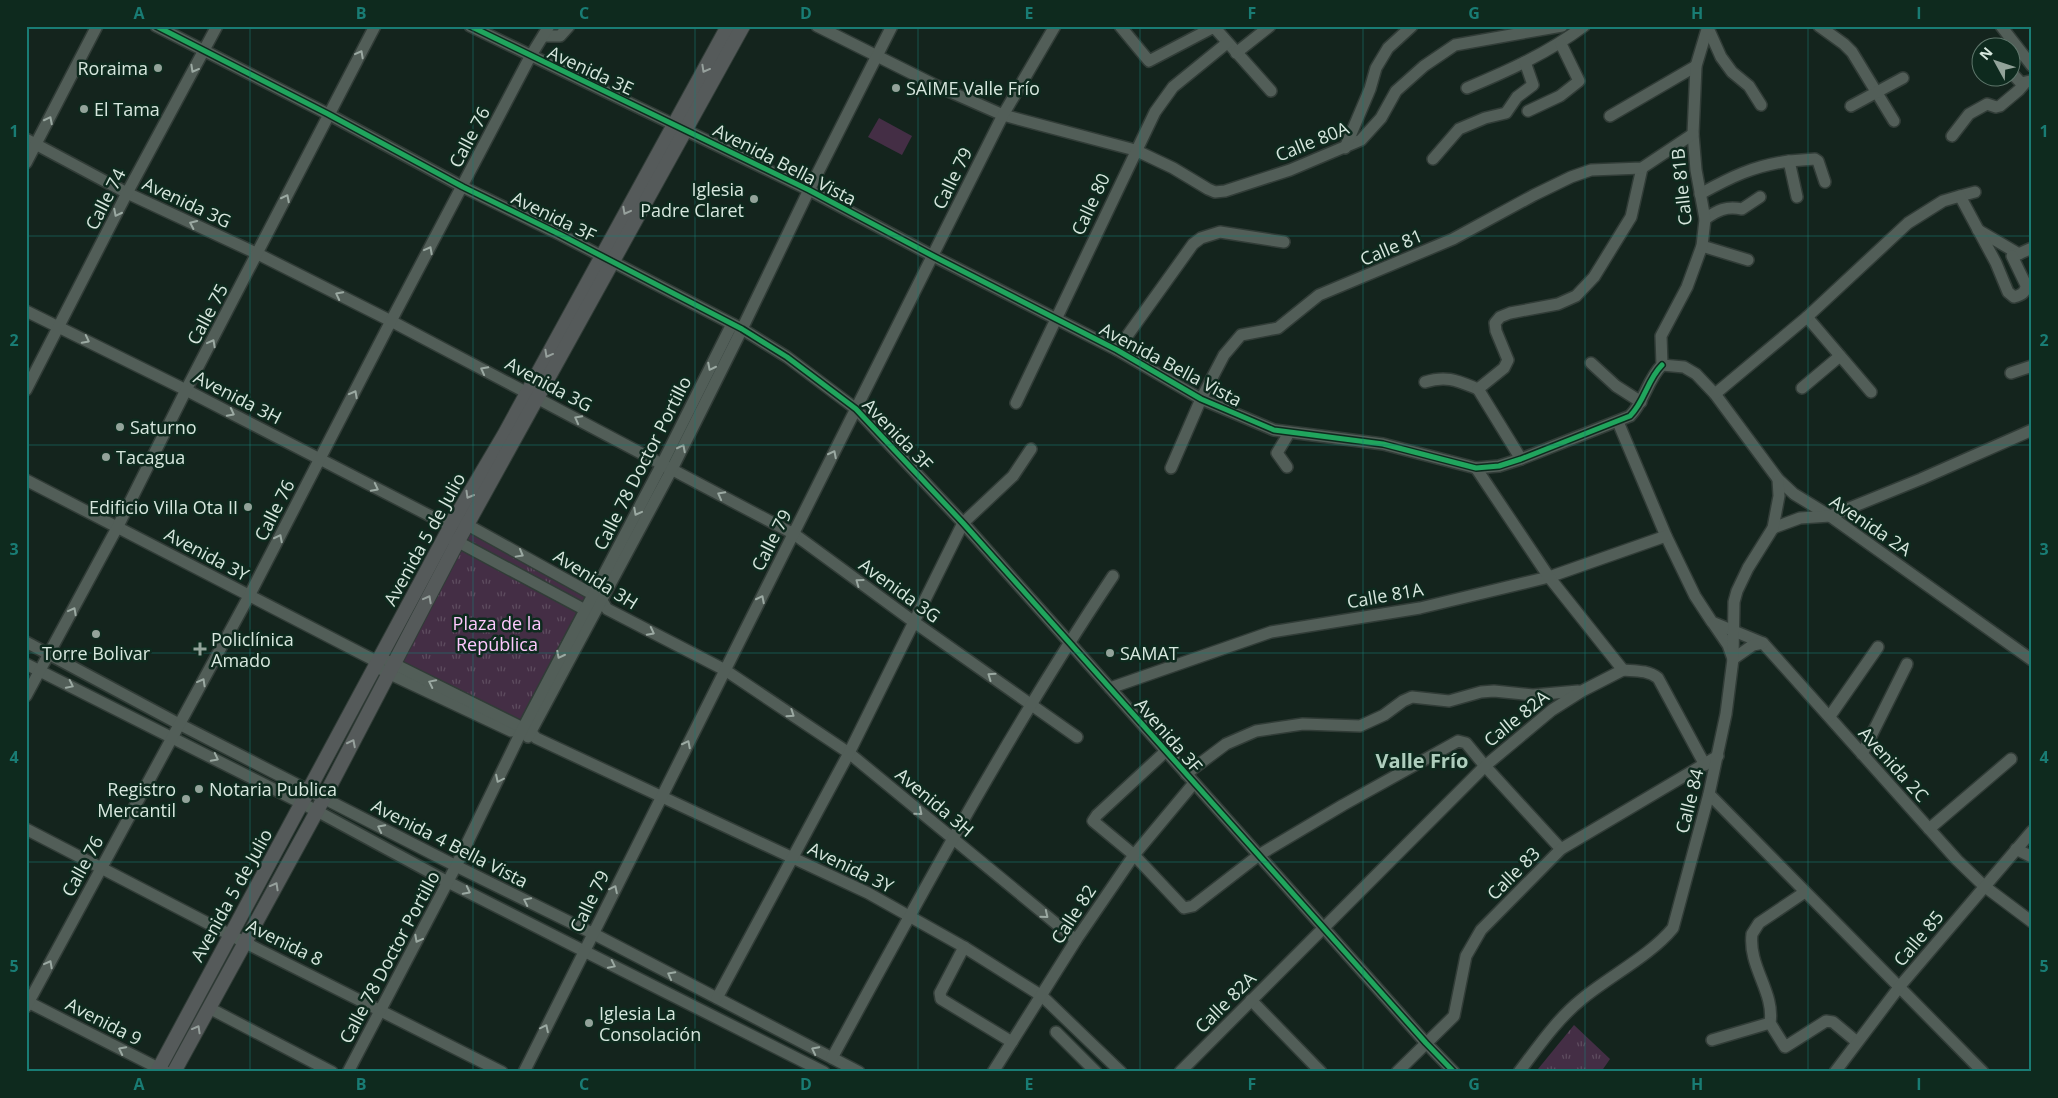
<svg xmlns="http://www.w3.org/2000/svg" width="2058" height="1098" viewBox="0 0 2058 1098" font-family="'Open Sans',sans-serif">
<style>
.green{fill:#442e45}
.park{fill:url(#park-tufts)}
.lines{fill:none;stroke-linecap:round;stroke-linejoin:round}
.minor-casing{stroke:#313c37;stroke-width:14}
.major-casing{stroke:#313c37;stroke-width:16}
.minor{stroke:#525e58;stroke-width:11}
.major{stroke:#555a5a;stroke-width:14}
.cycleway-casing{stroke:#0e2a1e;stroke-width:8}
.cycleway{stroke:#20a55d;stroke-width:5}
.oneway{stroke:#9ba9a2}
.oneway2{stroke:#96a09c}
.grid{fill:none;stroke:#197c74;stroke-width:1;stroke-opacity:0.55}
.poi-dot{fill:#93a39a;stroke:#0e2a1e;stroke-width:2}
.labels{text-anchor:middle;dominant-baseline:central;stroke-width:5;stroke-linejoin:round;paint-order:stroke}
.poi-label{font-size:18px;fill:#d7e7de;stroke:#0e2a1e;text-anchor:start}
.street-label{font-size:18px;fill:#d7e7de;stroke:#0e2a1e}
.park-label{font-size:18px;fill:#fec8fe;stroke:#0e2a1e}
.quarter-label{font-size:20px;font-weight:bold;fill:#aecebd;stroke:#0e2a1e}
.neatline{fill:none;stroke:#197c74;stroke-width:2}
.grid-label{font-size:16px;text-anchor:middle;font-weight:bold;fill:#197c74}
</style>
<defs>
<pattern id="park-tufts" width="24" height="20" patternUnits="userSpaceOnUse" patternTransform="scale(1.25)"><rect width="24" height="20" fill="#442e45"/><path d="M3 7l-1-3M5 7V3M7 7l1-3M15 17l-1-3M17 17v-4M19 17l1-3" fill="none" stroke="#5e4c5f"/></pattern>
</defs>
<rect width="100%" height="100%" fill="#14241d"/>
<polygon class="green" points="879,118 912,136 902,155 868,137"/>
<g class="park">
<polygon points="474,526 597,595 524,733 395,673"/>
<polygon points="1574,1025 1610,1059 1601,1072 1541,1072 1538,1069"/>
</g>
<g class="lines">
<defs>
<g id="minor">
<polyline points="156,26 328,114 463,187 561,235 742,329 787,357 856,409 963,523 1426,1043 1454,1072"/>
<path d="M470,26L809,190L933,256L1117,350L1201,399L1274,430L1383,444L1476,468L1499,466L1521,459L1630,416C1645,401 1647,380 1662,365"/>
<polyline points="817,26 937,86 1003,115 1135,150 1173,168 1208,189 1215,192 1225,191 1290,170 1361,140 1381,118 1396,91 1424,66 1455,45 1562,26"/>
<polyline points="1120,26 1149,61 1214,27 1271,91"/>
<polyline points="1819,26 1844,44 1852,52 1894,121"/>
<polyline points="2001,26 2032,66"/>
<polyline points="1708,28 1721,57 1732,72 1749,86 1761,105"/>
<polyline points="544,36 560,36 569,26"/>
<polyline points="1236,53 1270,26"/>
<polyline points="2010,71 2021,83 2030,81"/>
<path d="M1467,88C1508,71 1548,53 1584,26"/>
<polyline points="1851,106 1903,78"/>
<polyline points="1528,111 1560,96 1579,81 1561,44"/>
<polyline points="1610,116 1696,66"/>
<polyline points="1952,136 1969,114 1987,104 1996,107 2000,106 2019,90 2025,83"/>
<polyline points="26,139 127,193 258,254 391,321 794,534 914,622 1077,737"/>
<polyline points="1345,148 1370,89 1376,68 1388,48 1412,26"/>
<polyline points="1433,159 1459,129 1485,118 1506,113 1517,97 1533,85 1525,62"/>
<polyline points="1789,161 1815,159 1818,161 1825,182"/>
<polyline points="26,163 97,26"/>
<path d="M1700,194C1731,177 1753,166 1789,161L1797,197"/>
<polyline points="1960,196 1975,192"/>
<path d="M1705,219C1718,210 1726,206 1742,209L1760,197"/>
<polyline points="1978,230 2019,254"/>
<polyline points="1702,246 1748,260"/>
<polyline points="2014,256 2032,248"/>
<polyline points="26,311 186,390 442,522 455,518 601,599 607,609 725,670 849,753 1076,940"/>
<polyline points="1807,317 1871,392"/>
<polyline points="1117,350 1193,244 1201,238 1220,232 1284,242"/>
<polyline points="1591,363 1616,386 1641,402"/>
<polyline points="1662,365 1684,367 1696,374 1715,394 1778,479 1794,494 1830,516 2032,660"/>
<polyline points="1662,365 1661,336 1687,287 1702,246 1705,219 1696,170 1693,134 1696,66 1708,26"/>
<polyline points="2011,373 2032,366"/>
<path d="M1425,382C1447,375 1458,381 1478,389"/>
<polyline points="1802,388 1840,356"/>
<polyline points="26,390 127,193 217,26"/>
<path d="M1715,394L1807,317L1908,223L1943,201L1960,196L1996,263L2008,292L2014,297C2021,295 2026,293 2026,285L2012,256"/>
<polyline points="1016,403 1155,112 1173,87 1227,43"/>
<polyline points="1618,422 1666,536 1695,596 1712,622 1763,643 1957,860 1984,886 2032,922"/>
<polyline points="1521,459 1478,389 1504,368 1508,360 1496,331 1495,323 1500,317 1510,313 1558,304 1576,296 1594,277 1631,217 1642,168"/>
<polyline points="1287,467 1277,453 1289,433"/>
<polyline points="1171,468 1201,399 1224,355 1241,335 1278,328 1319,295 1453,239 1534,195 1571,177 1591,170 1642,168 1693,134"/>
<polyline points="26,480 372,659 377,667 388,673 511,731"/>
<polyline points="1773,528 1800,518 1830,516 1921,479 2032,430"/>
<polyline points="451,538 589,612"/>
<polyline points="1713,623 1728,645 1733,659 1753,645 1763,643"/>
<polyline points="26,642 179,724 456,866 592,933 859,1072"/>
<polyline points="388,661 531,732 536,738 868,893 964,947 1042,996 1121,1072"/>
<polyline points="26,664 317,811 448,882 584,951 824,1072"/>
<path d="M1623,670C1635,671 1648,670 1658,678L1705,765"/>
<polyline points="1110,688 1271,632 1420,608 1549,577 1666,536"/>
<polyline points="26,696 118,526 186,390 375,26"/>
<polyline points="1830,716 1878,647"/>
<polyline points="528,737 672,469 742,329 809,190 892,26"/>
<polyline points="1166,751 1097,815 1093,821 1134,855 1184,908 1193,906 1259,855 1343,805 1458,741 1466,743 1485,766 1561,849"/>
<polyline points="1862,754 1907,664"/>
<polyline points="1186,774 1226,744 1256,731 1303,724 1360,726 1384,715 1403,701 1412,697 1449,701 1481,692 1494,691 1533,695 1578,691"/>
<polyline points="1709,794 1983,1072"/>
<polyline points="26,829 244,942 502,1072"/>
<polyline points="1929,829 2011,759"/>
<polyline points="2016,849 2032,857"/>
<path d="M1805,892L1759,923L1752,934C1748,967 1775,992 1770,1023L1785,1047L1826,1021L1833,1022L1857,1042"/>
<polyline points="964,947 940,993 941,999 1012,1042"/>
<polyline points="717,998 849,753 963,523 1013,476 1031,449"/>
<polyline points="1251,1000 1321,1072"/>
<polyline points="26,1001 166,1072"/>
<polyline points="26,1007 249,596 391,321 530,57 549,26"/>
<polyline points="209,1008 332,1072"/>
<polyline points="1056,1032 1096,1072"/>
<polyline points="1712,1040 1770,1023"/>
<path d="M832,1058C921,895 1009,731 1113,576"/>
<polyline points="348,1072 456,866 523,728 662,464 732,324"/>
<polyline points="524,1072 1003,115 1055,26"/>
<polyline points="993,1072 1076,940 1134,855 1194,783"/>
<polyline points="1180,1072 1485,766 1552,710 1582,691 1623,670 1549,577 1476,468"/>
<polyline points="1397,1072 1454,1016 1466,956 1481,930 1561,849 1718,756"/>
<path d="M1519,1072C1538,1047 1557,1019 1582,999C1610,976 1651,955 1673,928L1709,794L1726,714L1733,659L1734,602L1737,591L1748,568L1773,528L1779,496L1778,479"/>
<polyline points="1835,1072 1900,986 2032,831"/>
</g>
<g id="major">
<polyline points="157,1072 455,518 504,435 728,26"/>
<polyline points="174,1072 317,811 458,541 743,26"/>
</g>
</defs>
<use href="#minor" class="minor-casing"/>
<use href="#major" class="major-casing"/>
<use href="#minor" class="minor"/>
<use href="#major" class="major"/>
<defs>
<g id="cycleway">
<polyline points="156,26 328,114 463,187 561,235 742,329 787,357 856,409 963,523 1426,1043 1454,1072"/>
<path d="M470,26L809,190L933,256L1117,350L1201,399L1274,430L1383,444L1476,468L1499,466L1521,459L1630,416C1645,401 1647,380 1662,365"/>
</g>
</defs>
<use href="#cycleway" class="cycleway-casing"/>
<use href="#cycleway" class="cycleway"/>
</g>
<defs><path id="oneway-chevron" d="M-2-3.5L2.5 0L-2 3.5" fill="none" stroke-width="1.6" stroke-linecap="round" stroke-linejoin="round" transform="scale(1.25)"/></defs>
<g class="oneway">
<use href="#oneway-chevron" transform="translate(360 54) rotate(-62)"/>
<use href="#oneway-chevron" transform="translate(194 69) rotate(119)"/>
<use href="#oneway-chevron" transform="translate(49 120) rotate(-63)"/>
<use href="#oneway-chevron" transform="translate(286 198) rotate(-63)"/>
<use href="#oneway-chevron" transform="translate(117 213) rotate(117)"/>
<use href="#oneway-chevron" transform="translate(193 224) rotate(-155)"/>
<use href="#oneway-chevron" transform="translate(429 250) rotate(-62)"/>
<use href="#oneway-chevron" transform="translate(339 295) rotate(-153)"/>
<use href="#oneway-chevron" transform="translate(86 340) rotate(27)"/>
<use href="#oneway-chevron" transform="translate(212 343) rotate(-62)"/>
<use href="#oneway-chevron" transform="translate(711 367) rotate(117)"/>
<use href="#oneway-chevron" transform="translate(484 370) rotate(-152)"/>
<use href="#oneway-chevron" transform="translate(354 394) rotate(-62)"/>
<use href="#oneway-chevron" transform="translate(231 413) rotate(27)"/>
<use href="#oneway-chevron" transform="translate(578 419) rotate(-152)"/>
<use href="#oneway-chevron" transform="translate(682 448) rotate(-63)"/>
<use href="#oneway-chevron" transform="translate(833 454) rotate(-63)"/>
<use href="#oneway-chevron" transform="translate(375 488) rotate(27)"/>
<use href="#oneway-chevron" transform="translate(721 495) rotate(-152)"/>
<use href="#oneway-chevron" transform="translate(637 512) rotate(118)"/>
<use href="#oneway-chevron" transform="translate(279 538) rotate(-63)"/>
<use href="#oneway-chevron" transform="translate(520 554) rotate(29)"/>
<use href="#oneway-chevron" transform="translate(859 582) rotate(-144)"/>
<use href="#oneway-chevron" transform="translate(761 599) rotate(-63)"/>
<use href="#oneway-chevron" transform="translate(73 611) rotate(-62)"/>
<use href="#oneway-chevron" transform="translate(651 632) rotate(27)"/>
<use href="#oneway-chevron" transform="translate(560 655) rotate(117)"/>
<use href="#oneway-chevron" transform="translate(991 676) rotate(-145)"/>
<use href="#oneway-chevron" transform="translate(202 682) rotate(-61)"/>
<use href="#oneway-chevron" transform="translate(432 683) rotate(-154)"/>
<use href="#oneway-chevron" transform="translate(70 685) rotate(26)"/>
<use href="#oneway-chevron" transform="translate(791 714) rotate(34)"/>
<use href="#oneway-chevron" transform="translate(687 744) rotate(-63)"/>
<use href="#oneway-chevron" transform="translate(215 758) rotate(27)"/>
<use href="#oneway-chevron" transform="translate(499 779) rotate(116)"/>
<use href="#oneway-chevron" transform="translate(919 812) rotate(40)"/>
<use href="#oneway-chevron" transform="translate(381 828) rotate(-153)"/>
<use href="#oneway-chevron" transform="translate(614 889) rotate(-64)"/>
<use href="#oneway-chevron" transform="translate(467 891) rotate(27)"/>
<use href="#oneway-chevron" transform="translate(527 901) rotate(-154)"/>
<use href="#oneway-chevron" transform="translate(1045 915) rotate(39)"/>
<use href="#oneway-chevron" transform="translate(418 939) rotate(118)"/>
<use href="#oneway-chevron" transform="translate(49 964) rotate(-62)"/>
<use href="#oneway-chevron" transform="translate(612 965) rotate(26)"/>
<use href="#oneway-chevron" transform="translate(671 975) rotate(-152)"/>
<use href="#oneway-chevron" transform="translate(545 1028) rotate(-64)"/>
<use href="#oneway-chevron" transform="translate(122 1050) rotate(-153)"/>
<use href="#oneway-chevron" transform="translate(815 1050) rotate(-153)"/>
</g>
<g class="oneway2">
<use href="#oneway-chevron" transform="translate(705 69) rotate(119)"/>
<use href="#oneway-chevron" transform="translate(626 211) rotate(118)"/>
<use href="#oneway-chevron" transform="translate(548 354) rotate(119)"/>
<use href="#oneway-chevron" transform="translate(469 495) rotate(120)"/>
<use href="#oneway-chevron" transform="translate(428 599) rotate(-62)"/>
<use href="#oneway-chevron" transform="translate(352 743) rotate(-63)"/>
<use href="#oneway-chevron" transform="translate(275 886) rotate(-61)"/>
<use href="#oneway-chevron" transform="translate(197 1029) rotate(-61)"/>
</g>
<path class="grid" d="M250,26V1072M473,26V1072M695,26V1072M918,26V1072M1140,26V1072M1363,26V1072M1585,26V1072M1808,26V1072M26,236H2032M26,445H2032M26,653H2032M26,862H2032"/>
<g class="poi-dot">
<circle cx="158" cy="68" r="5"/>
<circle cx="896" cy="88" r="5"/>
<circle cx="84" cy="109" r="5"/>
<circle cx="754" cy="199" r="5"/>
<circle cx="120" cy="427" r="5"/>
<circle cx="106" cy="457" r="5"/>
<circle cx="248" cy="507" r="5"/>
<circle cx="96" cy="634" r="5"/>
<path d="M197.5 641.5h5v5h5v5h-5v5h-5v-5h-5v-5h5z"/>
<circle cx="1110" cy="653" r="5"/>
<circle cx="199" cy="789" r="5"/>
<circle cx="186" cy="799" r="5"/>
<circle cx="589" cy="1023" r="5"/>
</g>
<g class="labels">
<g class="poi-label">
<text x="148" y="68" text-anchor="end">Roraima</text>
<text x="906" y="88">SAIME Valle Frío</text>
<text x="94" y="109">El Tama</text>
<text x="744" y="189" text-anchor="end">Iglesia<tspan x="744" dy="21">Padre Claret</tspan></text>
<text x="130" y="427">Saturno</text>
<text x="116" y="457">Tacagua</text>
<text x="238" y="507" text-anchor="end">Edificio Villa Ota II</text>
<text x="211" y="639">Policlínica<tspan x="211" dy="21">Amado</tspan></text>
<text x="96" y="653" text-anchor="middle">Torre Bolivar</text>
<text x="1120" y="653">SAMAT</text>
<text x="176" y="789" text-anchor="end">Registro<tspan x="176" dy="21">Mercantil</tspan></text>
<text x="209" y="789">Notaria Publica</text>
<text x="599" y="1013">Iglesia La<tspan x="599" dy="21">Consolación</tspan></text>
</g>
<g class="street-label">
<text transform="translate(591 70) rotate(25)">Avenida 3E</text>
<text transform="translate(469 137) rotate(-62)">Calle 76</text>
<text transform="translate(1312 141) rotate(-22)">Calle 80A</text>
<text transform="translate(785 164) rotate(27)">Avenida Bella Vista</text>
<text transform="translate(952 178) rotate(-64)">Calle 79</text>
<text transform="translate(1681 187) rotate(-96)">Calle 81B</text>
<text transform="translate(105 199) rotate(-63)">Calle 74</text>
<text transform="translate(187 202) rotate(25)">Avenida 3G</text>
<text transform="translate(1090 204) rotate(-65)">Calle 80</text>
<text transform="translate(554 216) rotate(26)">Avenida 3F</text>
<text transform="translate(1391 247) rotate(-23)">Calle 81</text>
<text transform="translate(207 314) rotate(-62)">Calle 75</text>
<text transform="translate(1171 364) rotate(28)">Avenida Bella Vista</text>
<text transform="translate(549 384) rotate(28)">Avenida 3G</text>
<text transform="translate(238 397) rotate(27)">Avenida 3H</text>
<text transform="translate(898 434) rotate(46)">Avenida 3F</text>
<text transform="translate(642 463) rotate(-63)">Calle 78 Doctor Portillo</text>
<text transform="translate(274 510) rotate(-63)">Calle 76</text>
<text transform="translate(1871 525) rotate(34)">Avenida 2A</text>
<text transform="translate(424 539) rotate(-61)">Avenida 5 de Julio</text>
<text transform="translate(771 540) rotate(-63)">Calle 79</text>
<text transform="translate(207 554) rotate(28)">Avenida 3Y</text>
<text transform="translate(596 579) rotate(32)">Avenida 3H</text>
<text transform="translate(900 590) rotate(36)">Avenida 3G</text>
<text transform="translate(1385 595) rotate(-10)">Calle 81A</text>
<text transform="translate(1516 718) rotate(-39)">Calle 82A</text>
<text transform="translate(1169 735) rotate(49)">Avenida 3F</text>
<text transform="translate(1894 764) rotate(48)">Avenida 2C</text>
<text transform="translate(1689 801) rotate(-76)">Calle 84</text>
<text transform="translate(935 802) rotate(40)">Avenida 3H</text>
<text transform="translate(450 843) rotate(27)">Avenida 4 Bella Vista</text>
<text transform="translate(82 866) rotate(-61)">Calle 76</text>
<text transform="translate(851 867) rotate(26)">Avenida 3Y</text>
<text transform="translate(1513 873) rotate(-45)">Calle 83</text>
<text transform="translate(231 895) rotate(-61)">Avenida 5 de Julio</text>
<text transform="translate(589 901) rotate(-64)">Calle 79</text>
<text transform="translate(1073 914) rotate(-57)">Calle 82</text>
<text transform="translate(1918 938) rotate(-50)">Calle 85</text>
<text transform="translate(285 942) rotate(26)">Avenida 8</text>
<text transform="translate(389 957) rotate(-62)">Calle 78 Doctor Portillo</text>
<text transform="translate(1225 1002) rotate(-45)">Calle 82A</text>
<text transform="translate(104 1021) rotate(27)">Avenida 9</text>
</g>
<g class="park-label">
<text x="497" y="623">Plaza de la<tspan x="497" dy="21">República</tspan></text>
</g>
<g class="quarter-label">
<text x="1422" y="760">Valle Frío</text>
</g>
</g>
<rect width="2058" height="1098" fill="none" stroke="#0e2a1e" stroke-width="55"/>
<g transform="translate(1996 62) rotate(310)"><circle r="24" fill="#0e2a1e" stroke="#5e766b"/>
<path d="M0-4L9 19L0 12L-9 19Z" fill="#93a39a"/>
<text y="-8" font-size="14" font-weight="bold" text-anchor="middle" fill="#d7e7de">N</text>
</g>
<rect x="28" y="28" width="2002" height="1042" class="neatline"/>
<g class="grid-label">
<text x="139" y="19">A</text>
<text x="361" y="19">B</text>
<text x="584" y="19">C</text>
<text x="806" y="19">D</text>
<text x="1029" y="19">E</text>
<text x="1252" y="19">F</text>
<text x="1474" y="19">G</text>
<text x="1697" y="19">H</text>
<text x="1919" y="19">I</text>
<text x="14" y="137">1</text>
<text x="2044" y="137">1</text>
<text x="14" y="346">2</text>
<text x="2044" y="346">2</text>
<text x="14" y="555">3</text>
<text x="2044" y="555">3</text>
<text x="14" y="763">4</text>
<text x="2044" y="763">4</text>
<text x="14" y="972">5</text>
<text x="2044" y="972">5</text>
<text x="139" y="1090">A</text>
<text x="361" y="1090">B</text>
<text x="584" y="1090">C</text>
<text x="806" y="1090">D</text>
<text x="1029" y="1090">E</text>
<text x="1252" y="1090">F</text>
<text x="1474" y="1090">G</text>
<text x="1697" y="1090">H</text>
<text x="1919" y="1090">I</text>
</g>
</svg>
